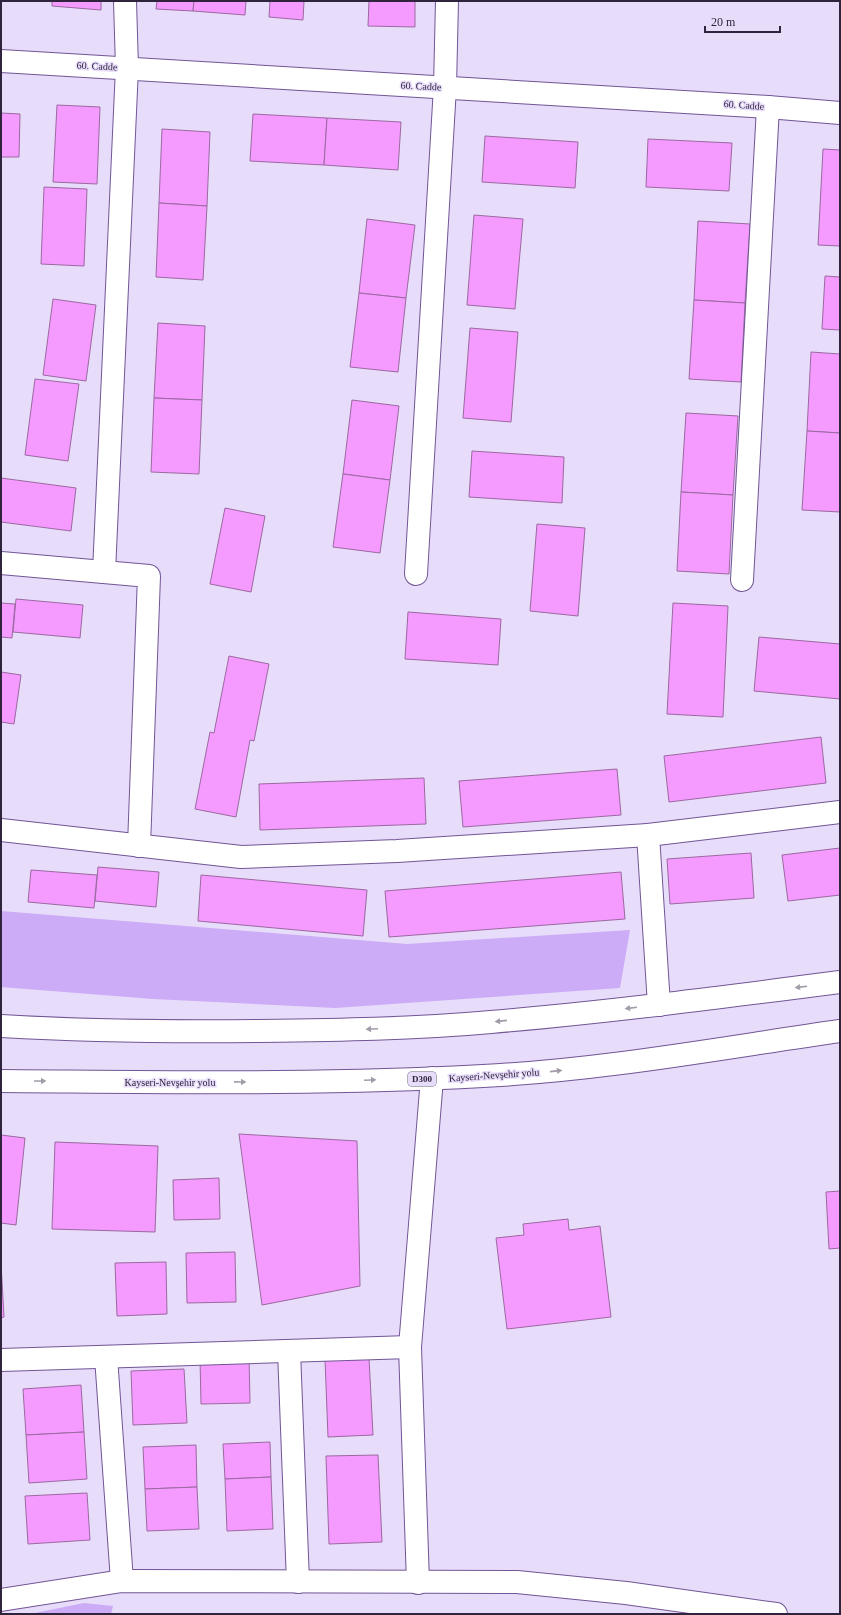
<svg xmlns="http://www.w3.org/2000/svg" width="841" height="1615" viewBox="0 0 841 1615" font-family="'Times New Roman',serif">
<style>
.green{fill:#ccabf7}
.building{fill:#f59bff;stroke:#9c68a2}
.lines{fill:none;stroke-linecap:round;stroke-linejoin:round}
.minor-casing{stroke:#715595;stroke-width:24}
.highway-casing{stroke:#715595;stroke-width:24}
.minor{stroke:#fff;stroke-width:22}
.highway{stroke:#fff;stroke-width:22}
.oneway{fill:#a19ca8}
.labels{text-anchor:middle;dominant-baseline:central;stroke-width:3;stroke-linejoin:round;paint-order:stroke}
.shield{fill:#e7dcf9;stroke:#665a76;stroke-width:1}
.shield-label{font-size:9px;font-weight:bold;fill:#2f233e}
.street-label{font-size:10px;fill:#2f233e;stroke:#e7dcf9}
</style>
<rect width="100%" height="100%" fill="#e7dcf9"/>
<g class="green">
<polygon points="1,911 407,944 630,930 620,988 335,1008 153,999 1,987"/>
<polygon points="84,1603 113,1606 111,1614 30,1614"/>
</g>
<g class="building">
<polygon points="52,1 101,1 101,10 52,6"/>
<polygon points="157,1 194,1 193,11 156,9"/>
<polygon points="194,1 246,1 245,15 193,11"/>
<polygon points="270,1 304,1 303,20 269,17"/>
<polygon points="369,1 415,1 415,27 368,26"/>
<polygon points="57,105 100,107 97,184 53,182"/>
<polygon points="1,113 20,114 19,157 1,157"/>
<polygon points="253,114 327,118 324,165 250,161"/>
<polygon points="327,118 401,122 398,170 324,165"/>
<polygon points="162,129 210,132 207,206 159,203"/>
<polygon points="485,136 578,142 575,188 482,182"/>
<polygon points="648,139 732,143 729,191 646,187"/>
<polygon points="823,149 840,150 840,246 818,245"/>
<polygon points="44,187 87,189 84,266 41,264"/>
<polygon points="159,203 207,206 203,280 156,277"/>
<polygon points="474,215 523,219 515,309 467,305"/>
<polygon points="367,219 415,225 406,298 359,293"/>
<polygon points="698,221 750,224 745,303 694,300"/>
<polygon points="825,276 840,277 840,330 822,329"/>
<polygon points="359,293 406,298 398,372 350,367"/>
<polygon points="53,299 96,305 86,381 43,375"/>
<polygon points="694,300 745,303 741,382 689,379"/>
<polygon points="158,323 205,326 202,400 154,398"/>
<polygon points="470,328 518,332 511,422 463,418"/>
<polygon points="811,352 840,354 840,433 807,431"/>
<polygon points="35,379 79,384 68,461 25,455"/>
<polygon points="154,398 202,400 199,474 151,472"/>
<polygon points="352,400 399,406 390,480 343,474"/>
<polygon points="686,413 738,416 733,495 681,492"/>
<polygon points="807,431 840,433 840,512 802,510"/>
<polygon points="472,451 564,457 562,503 469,497"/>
<polygon points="343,474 390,480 380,553 333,547"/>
<polygon points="1,478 76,488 71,531 1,522"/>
<polygon points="681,492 733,495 729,574 677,571"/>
<polygon points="225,508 265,516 251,592 210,584"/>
<polygon points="537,524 585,528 578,616 530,611"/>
<polygon points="16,599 83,605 80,638 13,632"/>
<polygon points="1,603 15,604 12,638 1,637"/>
<polygon points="673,603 728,606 723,717 667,714"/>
<polygon points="408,612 501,619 498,665 405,659"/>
<polygon points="759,637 840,644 840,699 754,691"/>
<polygon points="229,656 269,664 254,741 250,740 236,817 195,809 210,732 214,733"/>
<polygon points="1,672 21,675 14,724 1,722"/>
<polygon points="821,737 826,783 669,802 664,756"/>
<polygon points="617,769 621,815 463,827 459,781"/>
<polygon points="424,778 426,824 260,830 259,784"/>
<polygon points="840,848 840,895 788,901 782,855"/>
<polygon points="751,853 754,898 670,904 667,859"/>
<polygon points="98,867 159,872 156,907 95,901"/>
<polygon points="31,870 97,875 94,908 28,902"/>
<polygon points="621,872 625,919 389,937 385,891"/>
<polygon points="201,875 367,890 363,936 198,921"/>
<polygon points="239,1134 357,1141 360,1286 262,1305"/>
<polygon points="1,1135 25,1138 16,1225 1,1223"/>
<polygon points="55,1142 158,1146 155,1232 52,1229"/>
<polygon points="219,1178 220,1219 174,1220 173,1180"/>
<polygon points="840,1191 840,1248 829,1249 826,1192"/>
<polygon points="568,1219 569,1230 600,1226 611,1317 507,1329 496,1238 524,1235 523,1224"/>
<polygon points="235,1252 236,1302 187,1303 186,1253"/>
<polygon points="166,1262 167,1314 117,1316 115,1263"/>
<polygon points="1,1263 4,1317 1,1318"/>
<polygon points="249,1356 250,1403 201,1404 200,1358"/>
<polygon points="369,1358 373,1435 328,1437 325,1359"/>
<polygon points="184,1369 187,1423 133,1425 131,1371"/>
<polygon points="81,1385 84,1432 26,1435 23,1389"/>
<polygon points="84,1432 87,1479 29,1483 26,1435"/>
<polygon points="270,1442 271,1477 225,1479 223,1444"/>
<polygon points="196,1445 197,1487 145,1489 143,1447"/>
<polygon points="378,1455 382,1542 329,1544 326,1456"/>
<polygon points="271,1477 273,1529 227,1531 225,1479"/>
<polygon points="197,1487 199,1529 147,1531 145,1489"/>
<polygon points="87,1493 90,1540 28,1544 25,1496"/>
</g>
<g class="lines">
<defs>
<g id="minor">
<polyline points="1,61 768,107 840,113"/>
<polyline points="1,563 149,576 139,846"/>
<polyline points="104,572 127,68 125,1"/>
<polyline points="416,574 445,87 447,1"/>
<polyline points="742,580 768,107"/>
<polyline points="1,830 241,857 397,851 648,835 840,812"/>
<polyline points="648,835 659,1005"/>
<polyline points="289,1351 298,1582"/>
<polyline points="106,1357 122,1581"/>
<polyline points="1,1360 410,1347"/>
<polyline points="418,1583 410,1347 432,1078"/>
<polyline points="1,1600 122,1581 517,1582 626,1593 776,1614"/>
</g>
<g id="highway">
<path d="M1,1026C87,1031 173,1032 259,1031C336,1030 414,1029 491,1022C608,1012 724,997 840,982"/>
<path d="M1,1081C162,1082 323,1085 483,1076C603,1070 721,1048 840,1031"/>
</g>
</defs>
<use href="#minor" class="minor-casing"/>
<use href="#highway" class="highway-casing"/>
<use href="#minor" class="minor"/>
<use href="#highway" class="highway"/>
</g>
<defs><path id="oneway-solid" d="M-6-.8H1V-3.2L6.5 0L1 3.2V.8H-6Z"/></defs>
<g class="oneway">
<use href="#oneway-solid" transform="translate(801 987) rotate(173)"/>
<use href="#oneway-solid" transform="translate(631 1008) rotate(173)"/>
<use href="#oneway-solid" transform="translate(501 1021) rotate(174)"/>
<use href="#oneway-solid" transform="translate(372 1029) rotate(177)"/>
<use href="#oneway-solid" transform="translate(556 1071) rotate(-6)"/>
<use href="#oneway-solid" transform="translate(370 1080) rotate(-2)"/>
<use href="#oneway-solid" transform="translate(40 1081)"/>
<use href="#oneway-solid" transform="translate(240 1082) rotate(1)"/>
</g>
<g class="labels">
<rect class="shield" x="408" y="1072" width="28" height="14" rx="3"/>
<g class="shield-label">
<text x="422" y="1079">D300</text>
</g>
<g class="street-label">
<text transform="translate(97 66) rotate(3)">60. Cadde</text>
<text transform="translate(421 86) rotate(3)">60. Cadde</text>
<text transform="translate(744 105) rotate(4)">60. Cadde</text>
<text transform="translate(494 1075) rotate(-4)">Kayseri-Nevşehir yolu</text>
<text x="170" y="1082">Kayseri-Nevşehir yolu</text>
</g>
</g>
<rect width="841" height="1615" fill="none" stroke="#2f233e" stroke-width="4"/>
<path d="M705 26v6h75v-6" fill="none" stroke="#2f233e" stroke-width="2"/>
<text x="711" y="26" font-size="12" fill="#2f233e" stroke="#e7dcf9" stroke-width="3" paint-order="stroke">20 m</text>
</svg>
